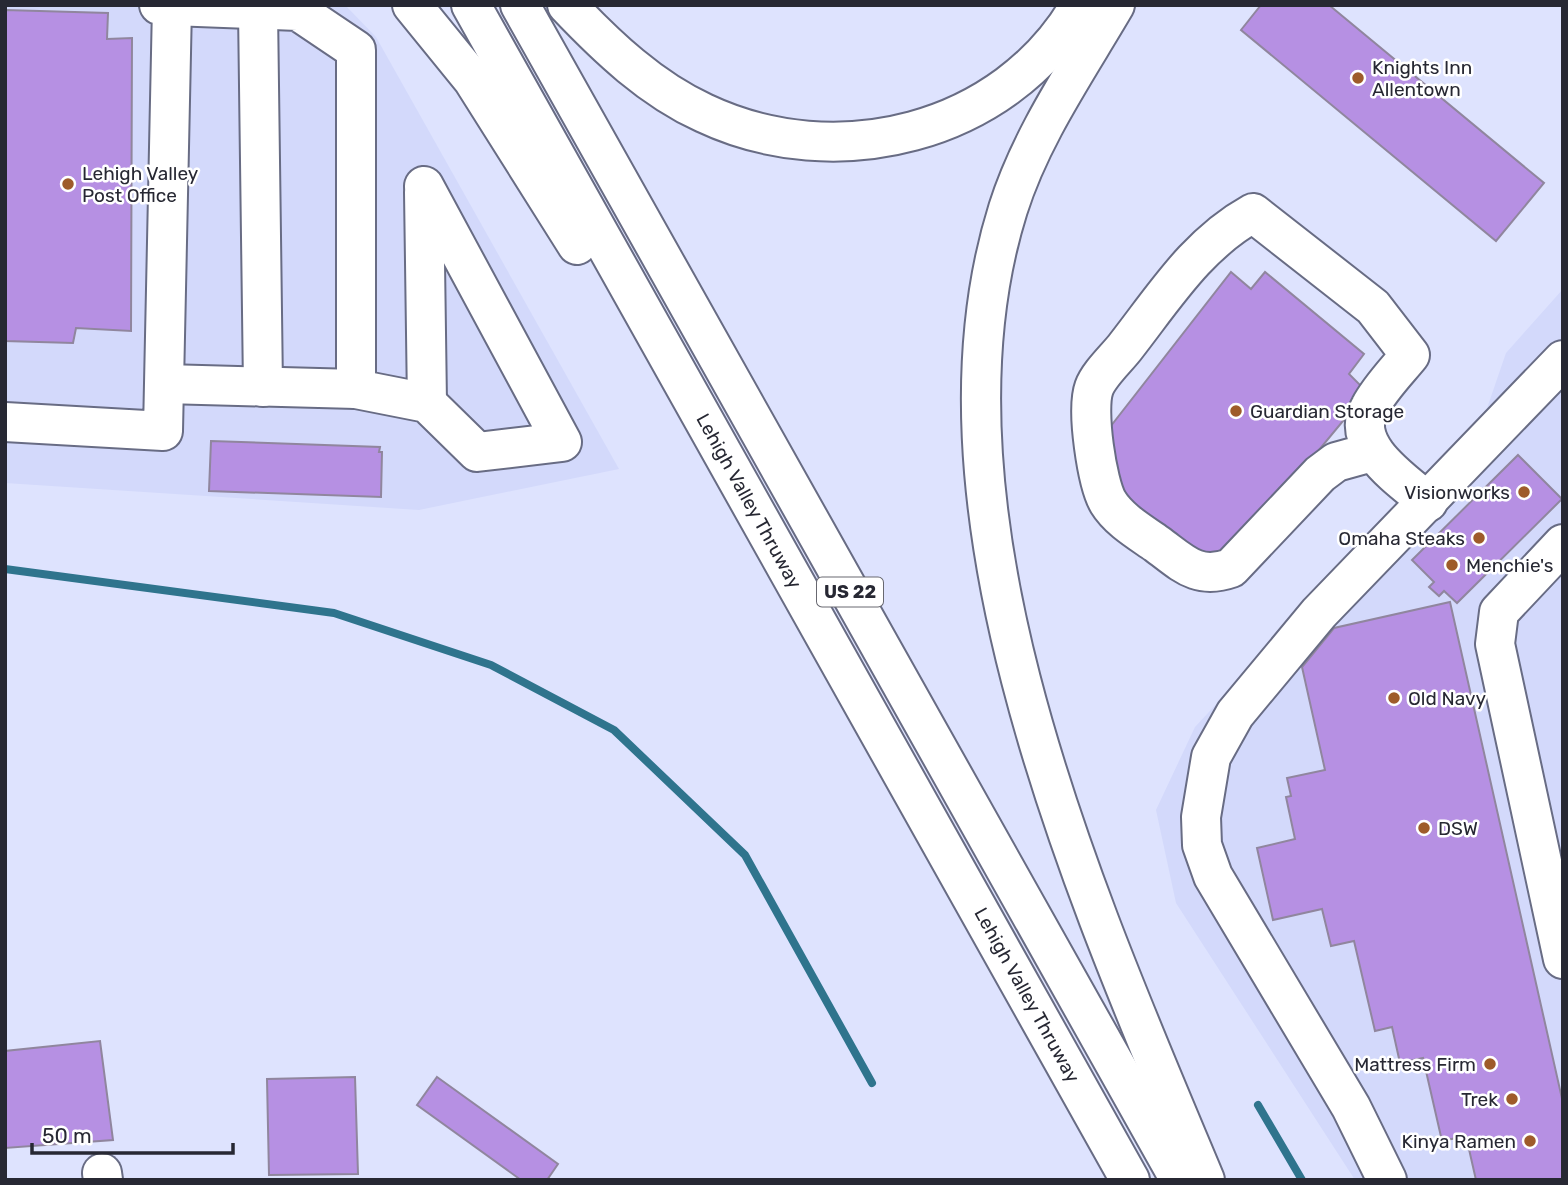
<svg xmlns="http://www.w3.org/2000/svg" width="1568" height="1185" viewBox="0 0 1568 1185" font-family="Rubik,sans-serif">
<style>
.built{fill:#d3d9fb}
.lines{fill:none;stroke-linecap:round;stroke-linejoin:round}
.stream{stroke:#2f748d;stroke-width:8}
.building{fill:#b690e3;stroke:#90869e;stroke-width:2}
.minor-casing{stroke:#686c84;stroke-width:42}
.highway-casing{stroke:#686c84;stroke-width:42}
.minor{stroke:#fff;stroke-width:38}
.highway{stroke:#fff;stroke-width:38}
.poi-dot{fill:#9e5b2a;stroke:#fff;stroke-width:2.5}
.labels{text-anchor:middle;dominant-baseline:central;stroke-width:5;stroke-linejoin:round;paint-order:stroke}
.shield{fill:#fff;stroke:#686870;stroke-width:2}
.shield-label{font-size:18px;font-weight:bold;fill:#272833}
.poi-label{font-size:19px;fill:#272833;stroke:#fff;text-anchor:start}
.street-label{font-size:19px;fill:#272833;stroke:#fff}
</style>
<rect width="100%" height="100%" fill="#dee3fe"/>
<g class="built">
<polygon points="5,5 345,5 376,37 619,469 419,510 5,483"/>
<polygon points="1563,289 1563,1180 1355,1180 1176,903 1156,810 1195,727 1485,414 1506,353"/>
</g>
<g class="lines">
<g class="stream">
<polyline points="5,569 334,613 491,665 614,730 745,855 872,1083"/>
<polyline points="1258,1105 1302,1180"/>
</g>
</g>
<g class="building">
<polygon points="1261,5 1329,5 1544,183 1496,241 1241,30"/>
<polygon points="5,10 108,13 107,39 132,38 131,331 76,328 73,343 5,341"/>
<polygon points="1231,272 1251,289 1265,272 1364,354 1349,374 1367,392 1222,567 1115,504 1107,431"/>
<polygon points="211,441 380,447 379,452 382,452 381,497 209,491"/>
<polygon points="1518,455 1562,499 1457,603 1444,591 1439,596 1429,587 1434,582 1412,560"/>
<polygon points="1450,602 1563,1103 1563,1180 1476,1180 1466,1136 1442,1141 1423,1058 1400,1063 1392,1027 1375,1031 1354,941 1331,946 1322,909 1273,920 1257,848 1295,839 1286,797 1291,796 1287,778 1325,770 1302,667 1334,628"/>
<polygon points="100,1041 113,1140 5,1148 5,1051"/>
<polygon points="355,1077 358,1174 269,1175 267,1079"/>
<polygon points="437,1077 558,1164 547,1180 521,1180 417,1105"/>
</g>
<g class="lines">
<defs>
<g id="minor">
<polyline points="258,10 263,387"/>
<polyline points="424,192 427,403"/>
<polyline points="165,384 356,389 356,50 298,11 172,6"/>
<polyline points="356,389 427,403 477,452 562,442 424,186"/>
<polyline points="5,422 163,431 172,6 159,5"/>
<path d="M1372,452L1336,462L1320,474L1231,568C1197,580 1183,563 1157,544C1140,532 1119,520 1108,502C1097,483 1086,410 1094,388C1099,374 1117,358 1126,346C1165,296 1197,244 1253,213L1373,307L1410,355C1397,371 1380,388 1370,407C1348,446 1404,481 1428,502"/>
<polyline points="1563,544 1499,612 1495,644 1563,959"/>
<polyline points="102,1173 103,1180"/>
<polyline points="1387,1180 1351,1107 1213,876 1202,845 1201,817 1211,757 1235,714 1319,613 1563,360"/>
</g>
<g id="highway">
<polyline points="412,5 473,80 577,245"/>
<polyline points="471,5 1130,1180"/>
<polyline points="520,5 1180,1180"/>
<path d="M567,5C607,47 651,89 704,113C835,175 1005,135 1080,5"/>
<path d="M1115,5C1077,70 1031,136 1008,209C913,511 1089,903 1205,1180"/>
</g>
</defs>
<use href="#minor" class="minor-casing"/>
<use href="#highway" class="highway-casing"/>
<use href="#minor" class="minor"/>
<use href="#highway" class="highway"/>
</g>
<g class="poi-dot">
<circle cx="1358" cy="78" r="7"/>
<circle cx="68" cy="184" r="7"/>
<circle cx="1236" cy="411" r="7"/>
<circle cx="1524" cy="492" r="7"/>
<circle cx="1479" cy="538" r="7"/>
<circle cx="1452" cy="565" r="7"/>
<circle cx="1394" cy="698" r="7"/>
<circle cx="1424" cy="828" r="7"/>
<circle cx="1490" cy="1064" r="7"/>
<circle cx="1512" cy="1099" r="7"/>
<circle cx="1530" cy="1141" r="7"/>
</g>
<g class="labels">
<rect class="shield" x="817" y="577.5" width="66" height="29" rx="5"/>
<g class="shield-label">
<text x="850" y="592">US 22</text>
</g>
<g class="poi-label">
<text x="1372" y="67">Knights Inn<tspan x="1372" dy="22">Allentown</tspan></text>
<text x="82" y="173">Lehigh Valley<tspan x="82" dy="22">Post Office</tspan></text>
<text x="1250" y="411">Guardian Storage</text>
<text x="1510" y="492" text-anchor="end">Visionworks</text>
<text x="1465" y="538" text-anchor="end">Omaha Steaks</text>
<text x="1466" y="565">Menchie's</text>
<text x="1408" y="698">Old Navy</text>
<text x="1438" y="828">DSW</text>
<text x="1476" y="1064" text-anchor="end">Mattress Firm</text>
<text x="1498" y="1099" text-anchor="end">Trek</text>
<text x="1516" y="1141" text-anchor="end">Kinya Ramen</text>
</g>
<g class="street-label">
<text transform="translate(749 501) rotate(61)">Lehigh Valley Thruway</text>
<text transform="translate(1027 995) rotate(61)">Lehigh Valley Thruway</text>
</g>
</g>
<rect width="1568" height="1185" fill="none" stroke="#272833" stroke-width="14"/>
<path d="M32 1143v10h201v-10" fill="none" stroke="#272833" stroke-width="3.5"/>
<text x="42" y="1143" font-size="21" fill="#272833" stroke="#ffffff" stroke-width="5" paint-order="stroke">50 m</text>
</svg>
